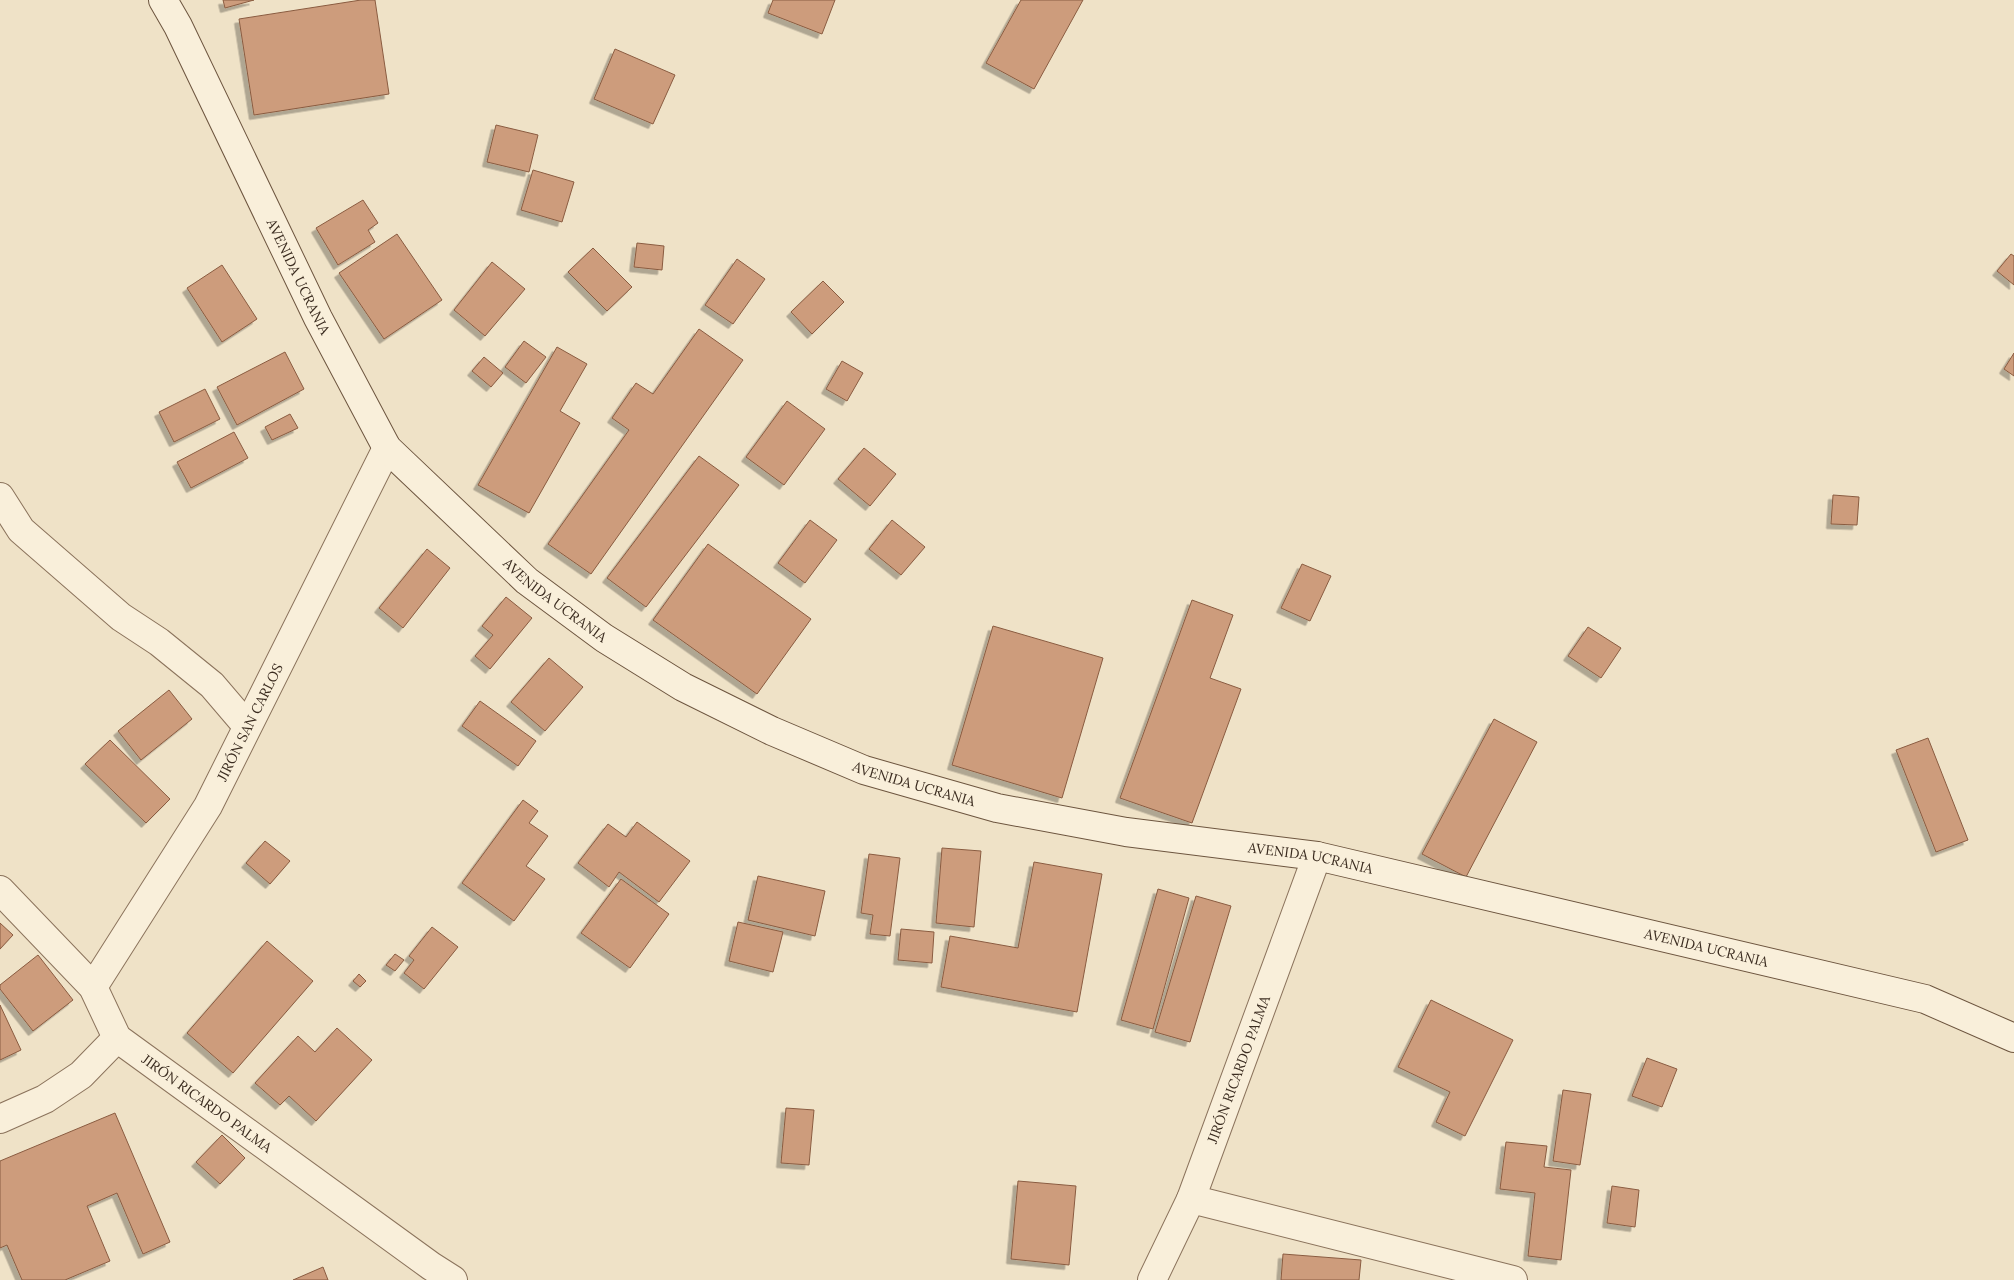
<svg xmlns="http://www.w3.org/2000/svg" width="2014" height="1280" viewBox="0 0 2014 1280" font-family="Lora,serif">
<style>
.building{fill:#cd9c7c;stroke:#8a5c41;filter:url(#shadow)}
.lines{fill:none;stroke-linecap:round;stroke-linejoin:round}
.minor-casing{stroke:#8b735c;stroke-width:30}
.secondary-casing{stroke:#6d553f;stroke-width:30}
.minor{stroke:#f9efda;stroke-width:28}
.secondary{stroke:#f9efda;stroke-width:28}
.labels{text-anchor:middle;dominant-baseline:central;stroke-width:4.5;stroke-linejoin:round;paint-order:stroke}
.street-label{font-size:14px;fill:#3b2c20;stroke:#f6ecd6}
</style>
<defs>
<filter id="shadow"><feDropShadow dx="-4.5" dy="4.5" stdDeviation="0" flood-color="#0004"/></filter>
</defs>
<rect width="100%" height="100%" fill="#efe2c7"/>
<g class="building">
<polygon points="223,0 254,0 225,8"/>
<polygon points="361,0 375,0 389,94 254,115 239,19"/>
<polygon points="773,0 835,0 822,34 768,13"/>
<polygon points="1021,0 1083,0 1034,89 986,63"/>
<polygon points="615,49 675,75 653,124 594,99"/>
<polygon points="496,125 538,135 529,172 487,162"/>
<polygon points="533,170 574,182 562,222 521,210"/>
<polygon points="363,200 378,223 368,230 375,242 338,265 316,228"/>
<polygon points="397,234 442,300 384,339 339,273"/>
<polygon points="637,243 664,246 662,270 634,267"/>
<polygon points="593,248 632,287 607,311 568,272"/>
<polygon points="2011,254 2014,256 2014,285 1997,271"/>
<polygon points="737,259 765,279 733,324 705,305"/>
<polygon points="492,262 525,289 485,336 454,310"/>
<polygon points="222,265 257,319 222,342 187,288"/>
<polygon points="823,281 844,302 812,334 791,312"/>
<polygon points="699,329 743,360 591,574 548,544 629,430 612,418 636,383 653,394"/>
<polygon points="524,341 546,357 526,383 505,367"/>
<polygon points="557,347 587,364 560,411 580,423 529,513 478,485"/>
<polygon points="285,352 304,389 237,425 217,387"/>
<polygon points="2014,353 2014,376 2004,369"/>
<polygon points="484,357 503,373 491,387 472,371"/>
<polygon points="842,361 863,373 847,401 826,389"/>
<polygon points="205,389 220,419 174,442 159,412"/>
<polygon points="787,401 825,429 784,485 746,457"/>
<polygon points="290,414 298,428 272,440 265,427"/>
<polygon points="234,432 248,458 191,488 177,462"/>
<polygon points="864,448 896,474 870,506 838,479"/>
<polygon points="699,456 739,485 646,607 607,578"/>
<polygon points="1833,495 1859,497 1857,525 1831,524"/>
<polygon points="810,520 837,540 805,583 778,563"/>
<polygon points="892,520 925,547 901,575 869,549"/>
<polygon points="708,544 811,619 757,694 653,620"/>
<polygon points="427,549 450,568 403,628 379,608"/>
<polygon points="1302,564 1331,576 1310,621 1281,608"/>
<polygon points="506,597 532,618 490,669 475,656 493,635 482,626"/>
<polygon points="1192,600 1233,615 1210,678 1241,689 1192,823 1120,798"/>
<polygon points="993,626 1103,658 1062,798 952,765"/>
<polygon points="1588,627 1621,648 1601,678 1568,656"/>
<polygon points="549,658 583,687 545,731 511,702"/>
<polygon points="169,690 192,719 141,760 118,731"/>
<polygon points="480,701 536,741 518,766 462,726"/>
<polygon points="1494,719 1537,742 1466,877 1422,854"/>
<polygon points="1928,738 1968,840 1936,852 1896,750"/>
<polygon points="110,740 170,799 146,823 85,764"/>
<polygon points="523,800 538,811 529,823 548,836 526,866 545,879 514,921 462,883"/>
<polygon points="637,822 690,861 659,902 619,872 609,887 578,863 608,824 626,837"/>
<polygon points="265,841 290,861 270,884 246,863"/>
<polygon points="942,848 981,851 974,927 936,923"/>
<polygon points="869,854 900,858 890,936 870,934 873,915 861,913"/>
<polygon points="1034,862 1102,874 1077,1012 941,987 950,936 1018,948"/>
<polygon points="758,876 825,891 815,936 748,920"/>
<polygon points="621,879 669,914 630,968 581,933"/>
<polygon points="1158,889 1189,898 1153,1029 1121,1020"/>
<polygon points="1196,896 1231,906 1190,1042 1155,1032"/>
<polygon points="738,922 783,932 773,972 729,961"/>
<polygon points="0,923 13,935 0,949"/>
<polygon points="432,927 458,947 424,989 404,973 414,960 409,956"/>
<polygon points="901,929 934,932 932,963 898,960"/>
<polygon points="267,941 313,981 233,1073 187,1033"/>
<polygon points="395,954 404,960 395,971 386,965"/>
<polygon points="38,955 73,1000 33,1031 0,989 0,985"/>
<polygon points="359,974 366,981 360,987 353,981"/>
<polygon points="1431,1000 1513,1040 1465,1136 1436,1122 1450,1092 1398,1067"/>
<polygon points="0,1005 21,1050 0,1060"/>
<polygon points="337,1028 372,1060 316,1121 289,1096 280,1105 255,1083 298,1036 315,1052"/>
<polygon points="1647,1058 1677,1069 1662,1107 1632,1096"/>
<polygon points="1563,1090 1591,1094 1580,1165 1553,1161"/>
<polygon points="786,1108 814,1110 809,1165 781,1163"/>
<polygon points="115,1113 170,1242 143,1254 117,1193 87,1206 110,1261 65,1280 22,1280 7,1245 0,1248 0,1161"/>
<polygon points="222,1135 245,1158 220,1184 196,1162"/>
<polygon points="1506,1142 1547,1146 1544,1167 1571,1170 1561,1260 1528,1256 1535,1193 1500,1189"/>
<polygon points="1018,1181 1076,1186 1069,1265 1011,1259"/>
<polygon points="1612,1186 1639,1190 1635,1227 1607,1223"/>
<polygon points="1283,1254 1361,1260 1359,1280 1281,1280"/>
<polygon points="323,1267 328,1280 293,1280"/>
</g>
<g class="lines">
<defs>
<g id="minor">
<polyline points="0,497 21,530 121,617 159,642 212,685 247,726"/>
<path id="s1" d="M0,890L93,987L117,1038L431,1266L453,1280"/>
<path id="s2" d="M93,987L208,806L387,448"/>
<polyline points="0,1119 45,1099 81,1075 117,1038"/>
<polyline points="1191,1199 1513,1280"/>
<path id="s3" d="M1152,1280L1191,1199L1317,856"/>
</g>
<g id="secondary">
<path id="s4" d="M163,0L178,26L318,318L387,448L527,581L604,638L683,687L772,731L864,770L997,808L1126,832L1317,856L1925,999L2014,1038"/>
</g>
</defs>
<use href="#minor" class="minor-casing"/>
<use href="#secondary" class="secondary-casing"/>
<use href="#minor" class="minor"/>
<use href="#secondary" class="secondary"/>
</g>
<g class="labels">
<g class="street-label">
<text stroke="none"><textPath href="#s4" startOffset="308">AVENIDA UCRANIA</textPath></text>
<text stroke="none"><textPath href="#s4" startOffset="728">AVENIDA UCRANIA</textPath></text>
<text stroke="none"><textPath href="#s2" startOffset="308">JIRÓN SAN CARLOS</textPath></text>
<text stroke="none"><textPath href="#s4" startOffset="1134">AVENIDA UCRANIA</textPath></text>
<text stroke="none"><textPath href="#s4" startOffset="1538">AVENIDA UCRANIA</textPath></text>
<text stroke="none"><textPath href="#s4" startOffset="1944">AVENIDA UCRANIA</textPath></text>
<text stroke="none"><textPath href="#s3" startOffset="228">JIRÓN RICARDO PALMA</textPath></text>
<text stroke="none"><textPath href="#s1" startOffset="302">JIRÓN RICARDO PALMA</textPath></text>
</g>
</g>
</svg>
